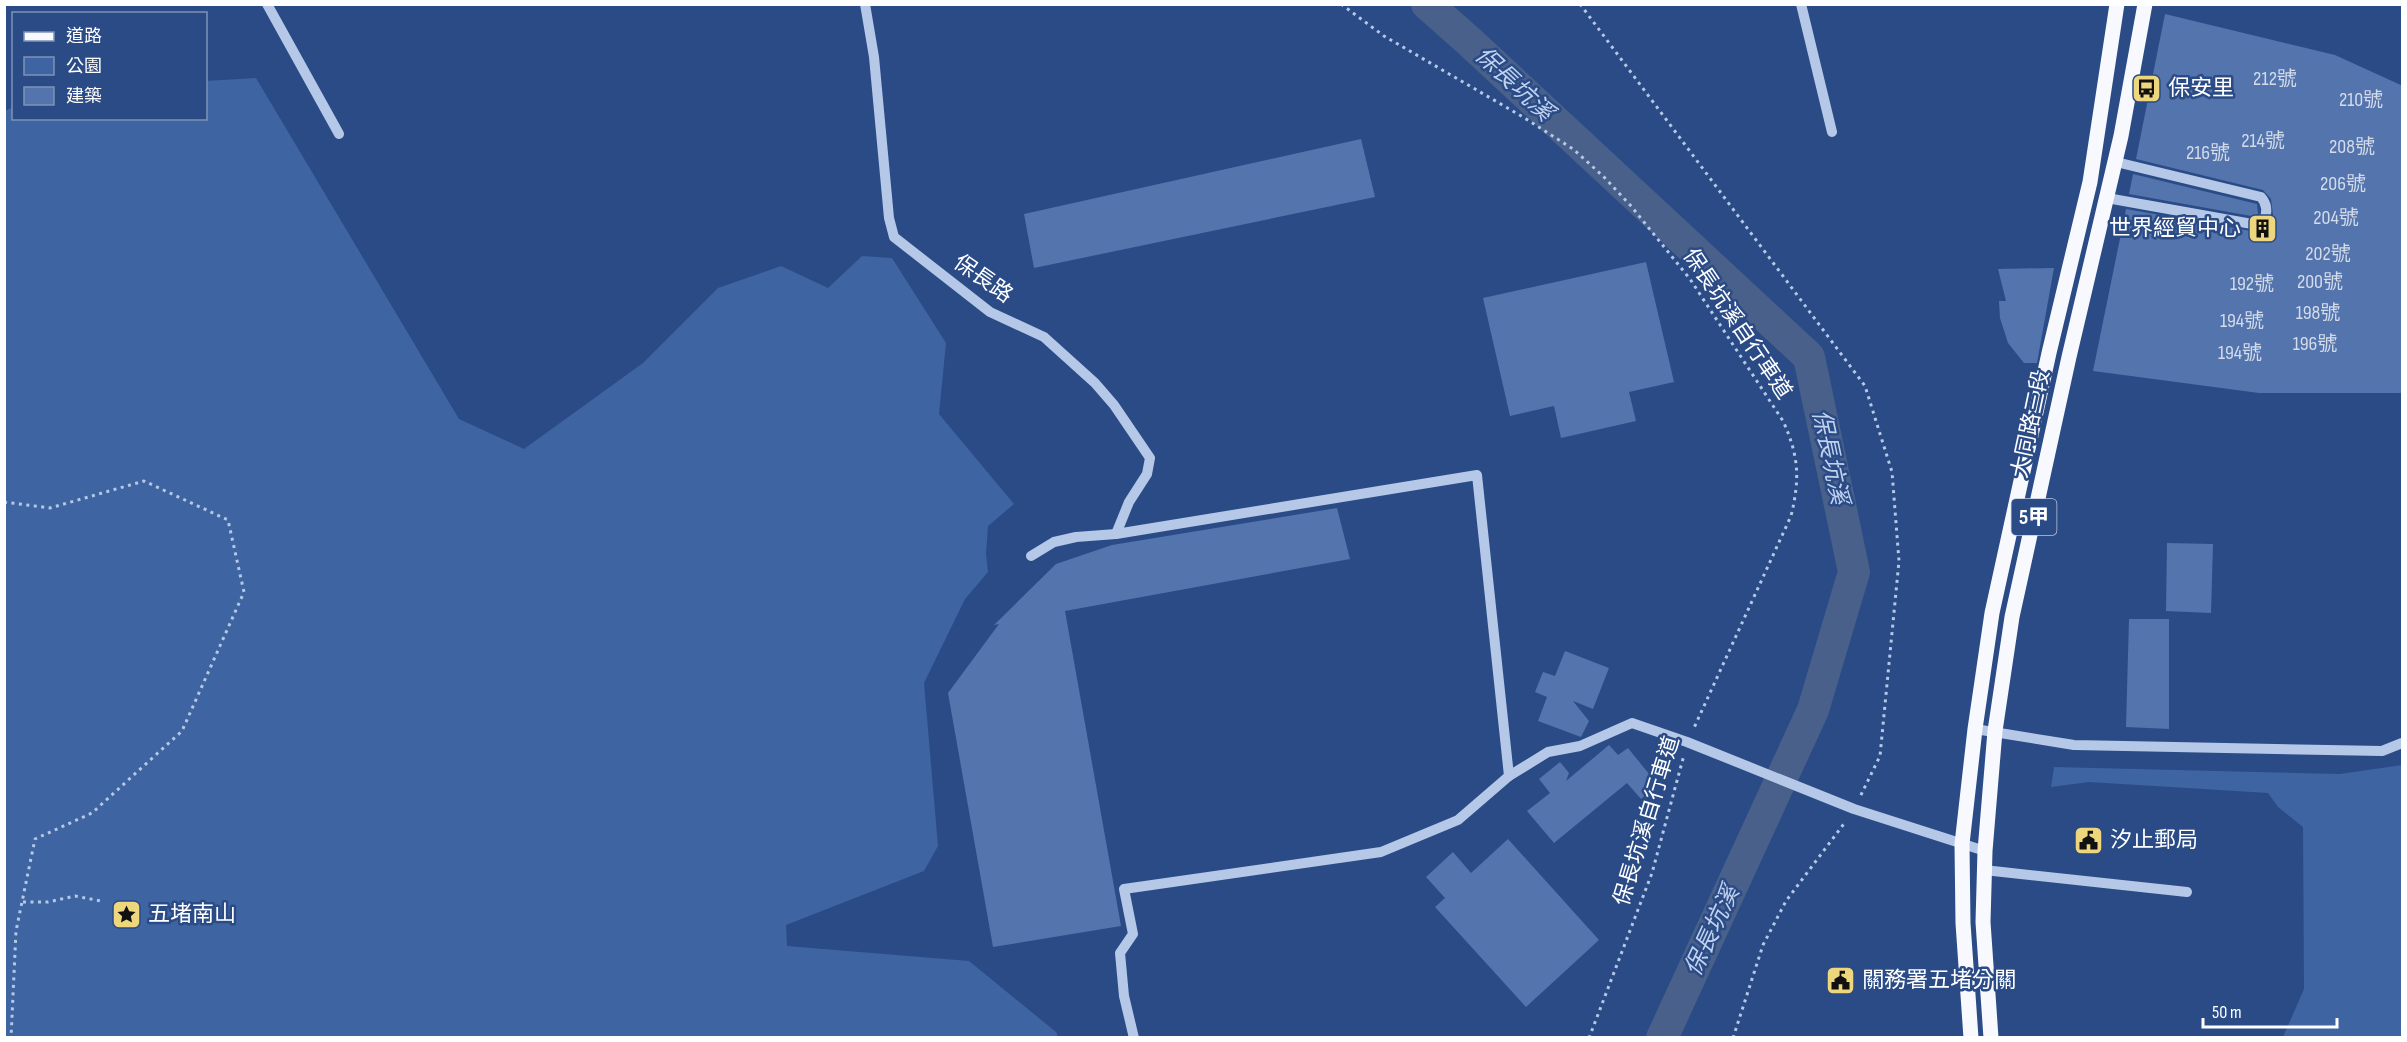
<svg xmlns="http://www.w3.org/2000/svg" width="2407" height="1042" viewBox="0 0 2407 1042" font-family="'Sofia Sans Condensed','Noto Sans TC',sans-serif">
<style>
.green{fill:#3f64a2}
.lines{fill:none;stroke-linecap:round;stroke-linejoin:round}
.river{stroke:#48608a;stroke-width:32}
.building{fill:#5374ad}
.path{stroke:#b5c8e7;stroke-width:3;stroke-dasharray:3 4.5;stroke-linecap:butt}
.minor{stroke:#b5c8e7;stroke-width:10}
.major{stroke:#f7f9fe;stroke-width:15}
.labels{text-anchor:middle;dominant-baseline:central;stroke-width:5;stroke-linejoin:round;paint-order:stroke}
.number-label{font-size:20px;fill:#d4dcea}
.shield{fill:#2a4b86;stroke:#bfc9db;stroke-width:1.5}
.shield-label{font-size:21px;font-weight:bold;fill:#fff}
.poi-label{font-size:22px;fill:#fff;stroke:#2a4b86;text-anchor:start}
.street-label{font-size:22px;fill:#fff;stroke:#2a4b86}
.water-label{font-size:24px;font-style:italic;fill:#c1d2ef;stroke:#2a4b86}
</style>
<rect width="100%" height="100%" fill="#2a4b86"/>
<g class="green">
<polygon points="256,78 459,419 524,449 643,363 718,288 781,266 828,288 862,256 892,258 946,343 939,414 1014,504 988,526 986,554 988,572 965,599 924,683 938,846 924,871 786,925 787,946 969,961 1056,1032 1058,1037 5,1037 5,111 13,107 14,118 206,118 206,81"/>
<polygon points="2402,765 2402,1037 2283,1037 2304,989 2303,827 2278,807 2268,793 2089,782 2051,787 2054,767 2340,774"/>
</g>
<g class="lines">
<polyline class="river" points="1427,4 1471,43 1809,357 1854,572 1813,710 1662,1038"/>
</g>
<g class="building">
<polygon points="2165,14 2335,55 2403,86 2403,393 2259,393 2093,371 2126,209 2251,231 2269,226 2273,215 2271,199 2263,190 2136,159"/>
<polygon points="1361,139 1375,197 1034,268 1024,214"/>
<polygon points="2133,174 2257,204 2258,214 2251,216 2129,194"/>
<polygon points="1646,262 1674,382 1629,392 1636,421 1561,438 1554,406 1510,416 1483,298"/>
<polygon points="2054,268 2037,363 2024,363 2008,343 2000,318 1999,301 2006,301 1998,269"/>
<polygon points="1337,508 1350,559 1065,611 1121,926 993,947 948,693 999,624 994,625 1056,564 1112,545"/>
<polygon points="2167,543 2213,544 2211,613 2166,611"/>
<polygon points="2129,619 2169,619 2169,729 2126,727"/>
<polygon points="1565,651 1609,668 1593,709 1573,701 1589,721 1581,737 1538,721 1547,697 1535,692 1543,672 1555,676"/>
<polygon points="1609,745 1618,755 1628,748 1658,785 1641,799 1627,783 1554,843 1527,811 1550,793 1539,779 1560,762 1569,773 1566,781"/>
<polygon points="1508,839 1599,940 1526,1007 1435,907 1445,898 1426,877 1453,852 1471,873"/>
</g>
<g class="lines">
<g class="path">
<path d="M1341,4L1384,36L1523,117L1573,149L1603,176L1631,206L1690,279L1783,421C1799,456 1800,479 1791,516L1693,730"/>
<polyline points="1580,4 1865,386 1892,472 1899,561 1880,756 1860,797"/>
<polyline points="4,502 50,508 144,481 228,520 244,592 182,731 92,813 35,839 16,931 11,1038"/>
<polyline points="23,902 48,902 75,896 101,901"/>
<polyline points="1589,1038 1652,873 1684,755"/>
<polyline points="1733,1038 1763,945 1786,901 1846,821"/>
</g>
<g class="minor">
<polyline points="267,4 339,134"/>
<polyline points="865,4 874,57 889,218 894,237 990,312 1044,337 1095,383 1114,405 1150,458 1147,474 1129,502 1116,534"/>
<polyline points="1801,4 1832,132"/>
<path d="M2107,198L2252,224L2264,220C2268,211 2267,204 2261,197L2116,162"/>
<polyline points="1031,556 1054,542 1076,537 1116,534 1477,475 1509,776"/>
<polyline points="1975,729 2074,745 2382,751 2402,743"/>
<polyline points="1984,870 2187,892"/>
<polyline points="1134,1038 1124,996 1120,953 1133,934 1124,889 1381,852 1458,820 1509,776 1548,752 1580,746 1632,723 1687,742 1854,809 1985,851"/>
</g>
<g class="major">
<polyline points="1971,1038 1963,923 1962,844 1975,729 1992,613 2049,353 2090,182 2117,4"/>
<polyline points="1991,1038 1983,922 1985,851 1995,731 2012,617 2069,357 2121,136 2145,4"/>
</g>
</g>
<defs>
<symbol id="bus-square" viewBox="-11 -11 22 22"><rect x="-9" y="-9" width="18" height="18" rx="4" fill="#eed67d" stroke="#2a4b86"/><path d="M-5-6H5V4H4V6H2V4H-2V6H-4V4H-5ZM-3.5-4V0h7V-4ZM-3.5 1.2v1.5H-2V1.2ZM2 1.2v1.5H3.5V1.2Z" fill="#111"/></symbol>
<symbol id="building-square" viewBox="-11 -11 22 22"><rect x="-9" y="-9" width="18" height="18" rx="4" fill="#eed67d" stroke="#2a4b86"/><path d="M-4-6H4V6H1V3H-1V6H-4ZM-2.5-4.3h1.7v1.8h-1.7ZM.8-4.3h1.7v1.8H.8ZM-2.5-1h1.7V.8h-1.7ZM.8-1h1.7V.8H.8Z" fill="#111"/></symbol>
<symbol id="civic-square" viewBox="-11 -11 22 22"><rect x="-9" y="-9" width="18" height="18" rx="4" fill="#eed67d" stroke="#2a4b86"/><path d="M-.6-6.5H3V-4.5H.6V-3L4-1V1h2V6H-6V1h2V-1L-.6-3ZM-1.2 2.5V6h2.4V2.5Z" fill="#111"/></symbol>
<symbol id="sight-square" viewBox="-11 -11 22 22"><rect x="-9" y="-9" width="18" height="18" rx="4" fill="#eed67d" stroke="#2a4b86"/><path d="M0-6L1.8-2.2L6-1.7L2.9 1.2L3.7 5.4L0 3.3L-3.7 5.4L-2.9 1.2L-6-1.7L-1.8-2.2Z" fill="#111"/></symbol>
</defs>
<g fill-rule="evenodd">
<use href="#bus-square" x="2130" y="72" width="33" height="33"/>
<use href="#building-square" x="2246" y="212" width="33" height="33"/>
<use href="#civic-square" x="2072" y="824" width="33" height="33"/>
<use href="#sight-square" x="110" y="898" width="33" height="33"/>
<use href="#civic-square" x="1824" y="964" width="33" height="33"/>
</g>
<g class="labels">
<g class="number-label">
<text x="2275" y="79">212號</text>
<text x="2361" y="100">210號</text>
<text x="2263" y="141">214號</text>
<text x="2352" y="147">208號</text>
<text x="2208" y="153">216號</text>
<text x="2343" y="184">206號</text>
<text x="2336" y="218">204號</text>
<text x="2328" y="254">202號</text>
<text x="2320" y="282">200號</text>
<text x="2252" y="284">192號</text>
<text x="2318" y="313">198號</text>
<text x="2242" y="321">194號</text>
<text x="2315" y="344">196號</text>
<text x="2240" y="353">194號</text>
</g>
<rect class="shield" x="2011.5" y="499" width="45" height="36" rx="4.5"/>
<g class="shield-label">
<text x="2034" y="517">5甲</text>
</g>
<g class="poi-label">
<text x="2168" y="88">保安里</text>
<text x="2241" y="228" text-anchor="end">世界經貿中心</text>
<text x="2110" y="840">汐止郵局</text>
<text x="148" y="914">五堵南山</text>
<text x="1862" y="980">關務署五堵分關</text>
</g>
<g class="street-label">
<text transform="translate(983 279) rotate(35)">保長路</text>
<text transform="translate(1737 324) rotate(56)">保長坑溪自行車道</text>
<text transform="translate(2031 424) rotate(-78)">大同路三段</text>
<text transform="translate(1647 821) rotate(-73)">保長坑溪自行車道</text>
</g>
<g class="water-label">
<text transform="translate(1514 84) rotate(43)">保長坑溪</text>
<text transform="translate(1830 457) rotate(78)">保長坑溪</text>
<text transform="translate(1712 931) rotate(-65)">保長坑溪</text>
</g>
</g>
<rect width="2407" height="1042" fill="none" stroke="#ffffff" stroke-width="12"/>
<rect x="12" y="12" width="195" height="108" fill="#2a4b86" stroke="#7f93b6" stroke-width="1.5"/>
<rect x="24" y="32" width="30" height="9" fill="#f7f9fe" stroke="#7f93b6" stroke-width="1.5"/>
<text x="66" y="42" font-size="18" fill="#ffffff">道路</text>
<rect x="24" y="57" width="30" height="18" fill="#3f64a2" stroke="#7f93b6" stroke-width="1.5"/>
<text x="66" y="72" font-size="18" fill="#ffffff">公園</text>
<rect x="24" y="87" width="30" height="18" fill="#5374ad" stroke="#7f93b6" stroke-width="1.5"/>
<text x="66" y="102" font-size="18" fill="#ffffff">建築</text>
<path d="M2203 1018v9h134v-9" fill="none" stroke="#ffffff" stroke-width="3"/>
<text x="2212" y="1018" font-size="18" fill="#ffffff" stroke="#2a4b86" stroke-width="4.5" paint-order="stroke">50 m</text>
</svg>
